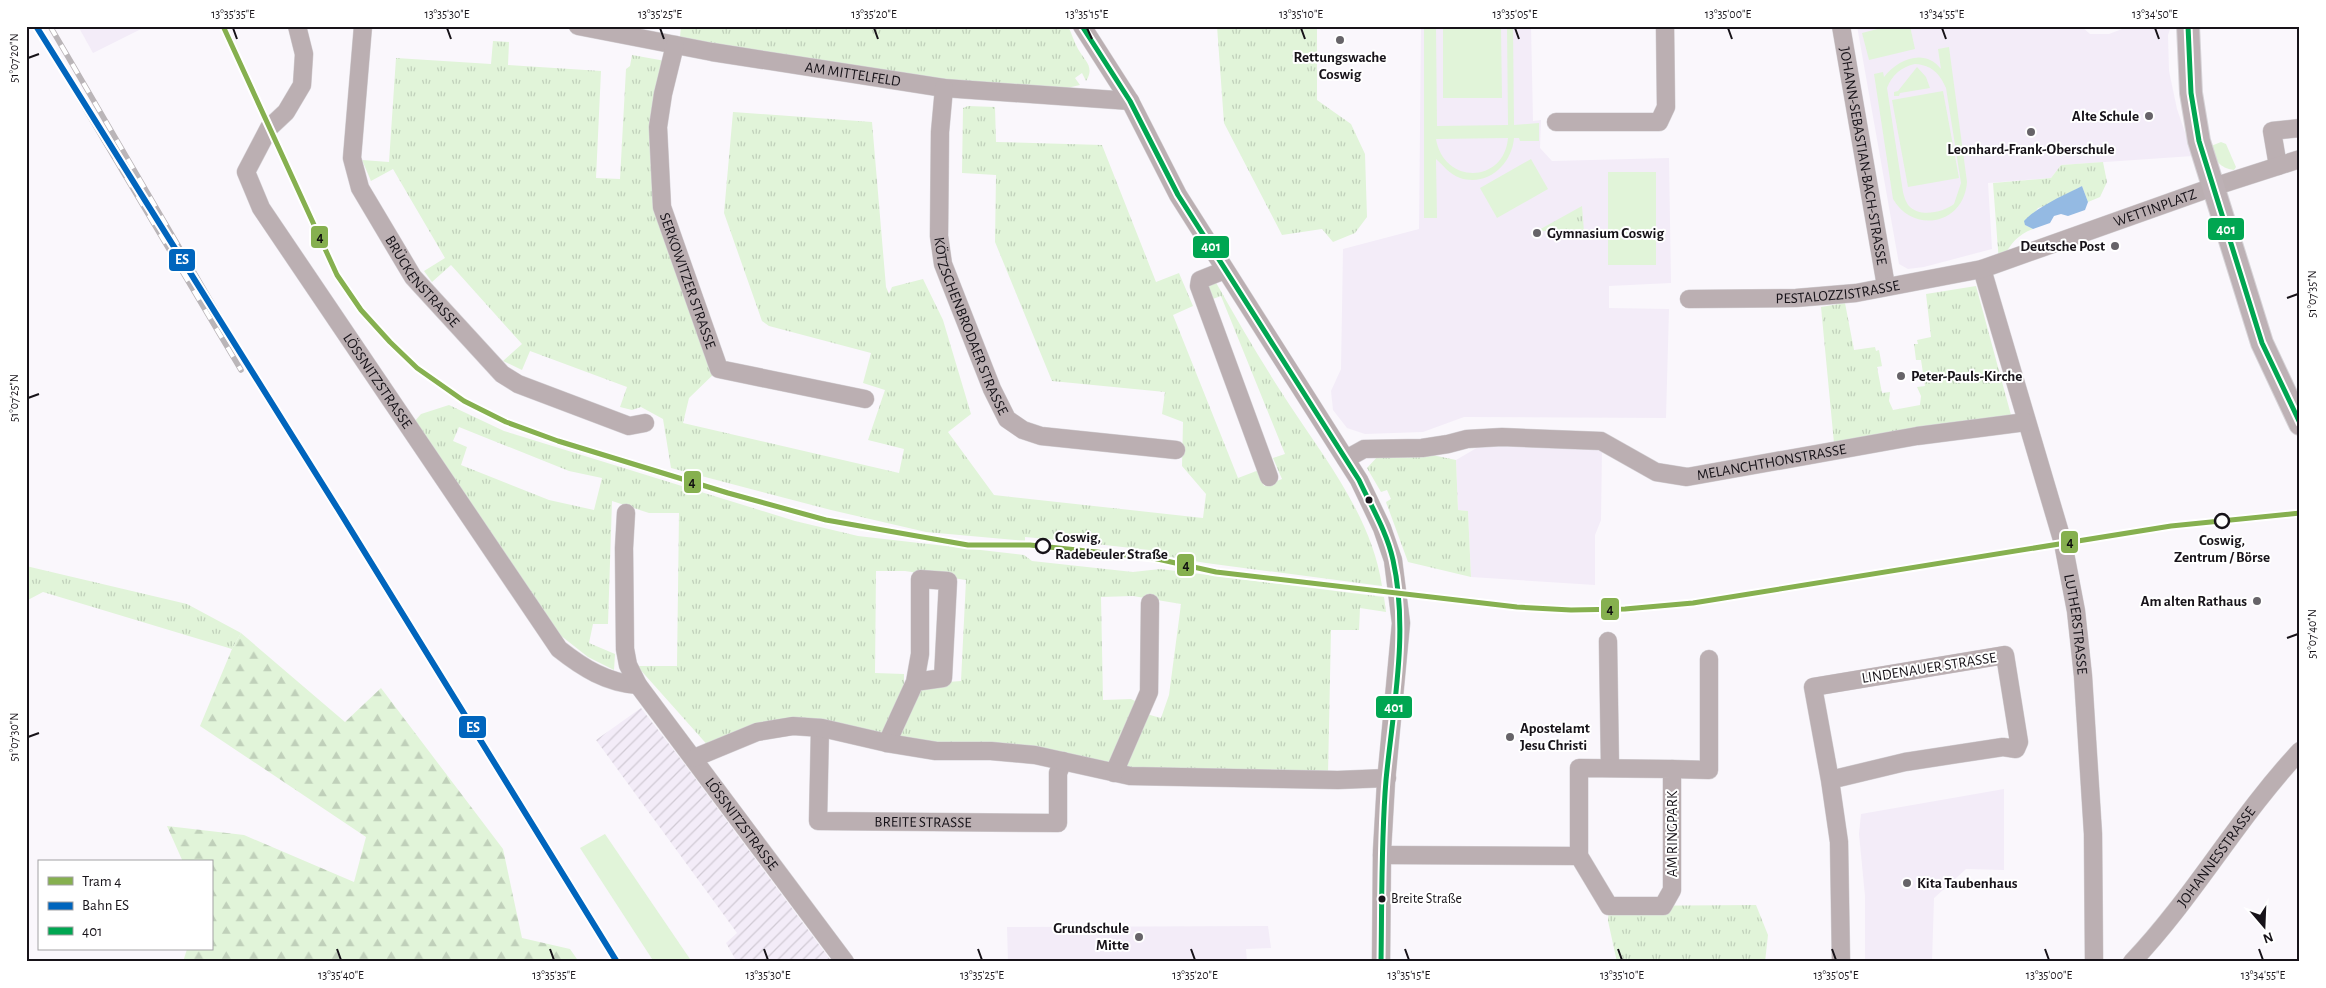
<svg xmlns="http://www.w3.org/2000/svg" width="2326" height="988" viewBox="0 0 2326 988" font-family="'Alegreya Sans',sans-serif">
<style>
.built{fill:#f3ecf8}
.industrial{fill:url(#industrial-furrows)}
.grass{fill:url(#grass-tufts);fill-rule:evenodd}
.forest{fill:url(#forest-firs)}
.garden{fill:#e1f4d9;fill-rule:evenodd}
.water{fill:#94bae3}
.lines{fill:none;stroke-linecap:round;stroke-linejoin:round}
.minor-casing{stroke:#d6d3d7;stroke-width:19}
.major-casing{stroke:#d6d3d7;stroke-width:24}
.minor{stroke:#bbafb2;stroke-width:18}
.major{stroke:#bdb1b5;stroke-width:22}
.rail-casing{stroke:#bab5b8;stroke-width:5.5}
.rail{stroke:#fff;stroke-width:4;stroke-dasharray:11;stroke-linecap:butt}
.bus-1-casing{stroke:#fff;stroke-width:9}
.bus-1{stroke:#00a651;stroke-width:5}
.rail-1-casing{stroke:#fff;stroke-width:10}
.rail-1{stroke:#0065bd;stroke-width:6}
.tram-1-casing{stroke:#fff;stroke-width:9}
.tram-1{stroke:#86b04f;stroke-width:5}
.ticks{fill:none;stroke:#171319;stroke-width:2}
.poi-dot{fill:#666368;stroke:#fff;stroke-width:2}
.bus-dot{fill:#171319;stroke:#fff;stroke-width:2}
.stop-dot{fill:#fff;stroke:#171319;stroke-width:2.5}
.labels{text-anchor:middle;dominant-baseline:central;stroke-width:4;stroke-linejoin:round;paint-order:stroke}
.bus-label{font-size:14px;fill:#171319;stroke:#fff;text-anchor:start}
.poi-label{font-size:15px;font-weight:bold;fill:#171319;stroke:#fff;text-anchor:end}
.street-label{font-size:15px;fill:#171319;stroke:#fff}
.stop-label{font-size:15px;font-weight:bold;fill:#171319;stroke:#fff;text-anchor:start}
.line-badge{stroke:#fff;stroke-width:2}
.badge-label{font-size:14px;text-anchor:middle;font-weight:bold;fill:#fff}
.pale-badge-label{font-size:14px;text-anchor:middle;font-weight:bold;fill:#111}
.neatline{fill:none;stroke:#171319;stroke-width:2}
.ticks-label{font-size:12px;text-anchor:middle;fill:#171319}
</style>
<defs>
<pattern id="industrial-furrows" width="10" height="10" patternUnits="userSpaceOnUse" patternTransform="scale(1.25)"><rect width="10" height="10" fill="#f3ecf8"/><path d="M-1 1l2-2M0 10L10 0M9 11l2-2" fill="none" stroke="#d0cad4"/></pattern>
<pattern id="grass-tufts" width="24" height="20" patternUnits="userSpaceOnUse" patternTransform="scale(1.25)"><rect width="24" height="20" fill="#e1f4d9"/><path d="M3 7l-1-3M5 7V3M7 7l1-3M15 17l-1-3M17 17v-4M19 17l1-3" fill="none" stroke="#c0d0ba"/></pattern>
<pattern id="forest-firs" width="22" height="20" patternUnits="userSpaceOnUse" patternTransform="scale(1.25)"><rect width="22" height="20" fill="#e1f4d9"/><path d="M5 1l3.5 6h-7zM16 11l3.5 6h-7z" fill="#c0d0ba"/></pattern>
</defs>
<rect width="100%" height="100%" fill="#faf7fc"/>
<g class="built">
<polygon points="78,26 147,26 93,53"/>
<polygon points="1421,26 1531,26 1533,121 1541,120 1540,148 1552,161 1669,158 1671,283 1609,286 1609,308 1669,309 1666,418 1464,417 1423,432 1365,434 1347,428 1333,410 1331,391 1341,369 1343,249 1419,229"/>
<polygon points="1857,26 2081,26 2090,34 2109,34 2130,26 2171,26 2168,35 2169,71 2177,109 2193,156 2061,165 2051,178 1988,183 1992,249 1924,267 1908,269 1899,264"/>
<polygon points="1560,445 1602,449 1601,520 1595,535 1595,585 1471,577 1468,511 1458,510 1456,460 1480,446"/>
<polygon points="2004,789 2004,870 1966,869 1934,898 1932,962 1865,962 1865,896 1859,834 1861,814"/>
<polygon points="1268,926 1271,948 1246,949 1247,962 1008,962 1007,927"/>
</g>
<polygon class="industrial" points="641,708 683,762 832,962 737,962 726,943 737,933 596,740"/>
<g class="grass">
<path d="M681,26H1068C1072,34 1074,42 1078,49C1085,61 1095,67 1086,81L1082,73L1075,78L1080,85L1067,88C937,84 807,62 680,37Z"/>
<polygon points="1217,26 1317,26 1317,100 1351,124 1365,154 1367,217 1355,233 1333,242 1322,229 1282,235 1224,123"/>
<path d="M493,41L509,42L508,65L601,71L596,178L620,179L626,69L630,66L632,55L671,62L661,187L719,369L689,398L683,423L899,473L904,449L868,440L885,390L863,383L871,353L769,326L762,321L724,213L733,112L872,122L886,287L889,294L892,287L923,279L943,320L971,414L948,432L994,495L1203,518L1206,494L1182,466L1183,422L1162,414L1165,392L1052,381L995,242L996,175L962,173L963,108L968,106L995,107L996,142L1102,145L1156,282L1179,273L1193,306L1173,315L1238,478L1259,470L1264,486L1282,479L1273,458L1285,454L1221,296L1210,300L1205,283L1214,279C1238,322 1262,363 1289,404C1326,460 1372,518 1382,586L1206,563L1158,555V551L1078,542V539L1070,538L1069,541L1025,537V541L926,532L831,510L671,468L663,419L641,407L632,410L620,407L627,387L530,351L522,370L503,361L522,344L451,265L432,282L424,271L445,258L393,169L371,181L362,160L389,162L396,58L491,64Z"/>
<path d="M2103,162L2107,182L2100,197L2088,202L2082,186L2048,205L2038,208L2025,225L2033,229C2014,236 2010,247 1999,263L1993,183L2051,178L2061,165Z"/>
<polygon points="1582,206 1584,232 1537,231"/>
<polygon points="1976,286 2011,415 1834,443 1821,307 1845,303 1854,350 1875,347 1876,351 1879,350 1882,366 1877,367 1882,393 1890,392 1889,401 1893,410 1920,405 1921,396 1917,387 1925,386 1921,360 1916,360 1914,344 1918,344 1917,340 1931,337 1926,294"/>
<path d="M449,405L504,431L795,521L858,536L1024,555L1032,561L1133,572L1160,569L1384,597L1386,612L1360,608L1359,630H1331L1328,774L1116,767L936,750L792,725L711,749L637,666H677L679,513H649L612,501L608,624H593L589,643L615,654L614,670L588,657L560,635L414,422L421,414ZM459,427L569,471L602,478L594,510L549,500L461,465L467,447L453,441ZM876,571H905L966,580L961,681L935,683L904,696V674L875,673ZM1133,596L1181,604L1169,695L1161,718L1139,712L1141,704L1131,699L1103,700L1101,597Z"/>
<polygon points="1379,455 1432,455 1456,460 1458,510 1468,511 1471,577 1408,562 1386,502 1391,499 1387,490 1381,492 1367,468"/>
<polygon points="26,566 187,604 241,633 232,649 43,592 26,601"/>
<polygon points="1756,905 1768,935 1765,962 1617,962 1608,921 1609,906"/>
</g>
<polygon class="forest" points="241,633 345,722 381,688 503,849 522,938 570,949 579,962 183,962 187,949 211,949 211,862 183,862 167,826 244,835 354,882 366,837 200,726 232,649"/>
<g class="garden">
<path d="M1424,26H1436L1437,126L1508,125L1507,26H1513L1514,125L1539,123V141H1520L1519,138H1514C1512,164 1488,187 1460,178C1449,174 1444,166 1436,159L1437,218H1424ZM1508,138C1504,184 1444,185 1436,139Z"/>
<polygon points="1443,26 1501,26 1502,98 1443,98"/>
<polygon points="1889,26 1910,26 1915,49 1869,60 1862,33"/>
<path d="M1949,47L1967,182C1964,225 1913,234 1893,199L1874,74L1883,72L1884,77C1898,59 1925,48 1941,69L1938,49ZM1915,64C1932,65 1940,74 1946,88L1961,183L1954,204C1944,212 1920,218 1909,206C1906,203 1904,196 1903,192L1887,88C1892,75 1901,67 1915,64Z"/>
<polygon points="1917,67 1926,77 1930,88 1900,93 1899,96 1894,96 1894,92 1898,91"/>
<polygon points="1943,91 1959,178 1908,187 1892,100"/>
<path d="M2221,142L2226,144L2236,167L2234,170C2219,168 2215,160 2211,146Z"/>
<polygon points="1531,159 1548,189 1497,218 1480,188"/>
<rect x="1608" y="172" width="48" height="93"/>
<polygon points="605,834 692,962 654,962 580,848"/>
</g>
<path class="water" d="M2082,186L2088,202L2085,210L2068,216L2061,214L2054,216L2050,223L2033,229L2025,225L2024,221C2037,207 2064,195 2082,186Z"/>
<g class="lines">
<defs>
<g id="minor">
<path id="s1" d="M297,26L304,54L302,85L286,112L269,128L246,172L261,208L559,649C583,668 607,683 638,685"/>
<path id="s2" d="M363,26L352,158L360,188L413,277L502,374L518,384L629,426L645,423"/>
<path id="s3" d="M578,26L712,52L944,88L1130,101"/>
<polyline points="1082,26 1130,101 1178,195 1359,480 1382,528 1393,560 1401,623 1386,782 1382,851 1381,962"/>
<path id="s4" d="M1841,26L1886,286"/>
<path id="s5" d="M675,45L663,94L658,127L662,207L719,369L865,399"/>
<path id="s6" d="M944,88L940,132L939,236L943,264L992,389L1007,419L1023,430L1041,436L1176,450"/>
<polyline points="1556,122 1659,122 1666,107 1665,26"/>
<polyline points="2278,166 2272,131 2300,128"/>
<path id="s7" d="M1982,269L2063,543L2076,611L2083,676L2093,834L2094,962"/>
<polyline points="1225,270 1200,280 1199,286 1269,477"/>
<path id="s8" d="M1689,299L1796,298L1856,293L1982,269L2213,187L2300,159"/>
<path id="s9" d="M1346,459L1364,449L1422,448L1448,444L1467,439L1502,437L1601,441L1656,472L1687,477L1917,436L2026,422"/>
<path id="s10" d="M626,513L624,548L625,649L628,665L638,685L845,962"/>
<polyline points="1608,641 1610,767"/>
<path id="s11" d="M820,728L818,821L1058,823V773L1063,761"/>
<polyline points="887,743 915,682 920,654 920,579 948,581 943,678 915,682"/>
<polyline points="694,758 757,732 793,726 822,728 887,743 936,751 991,751 1035,755 1130,776 1338,780 1387,778"/>
<polyline points="1672,769 1709,770 1709,659"/>
<polyline points="1114,773 1149,692 1150,603"/>
<polyline points="1830,780 1905,762 2003,747 2016,749 2019,742 2005,655 1813,687 1830,780 1839,842 1841,962"/>
<polyline points="1382,855 1579,856 1609,906 1663,906 1672,890 1672,769 1579,768 1579,856"/>
<path id="s12" d="M2132,962C2194,897 2238,817 2300,751"/>
</g>
<polyline id="major" points="2188,26 2191,93 2199,141 2262,343 2300,424"/>
</defs>
<use href="#minor" class="minor-casing"/>
<use href="#major" class="major-casing"/>
<use href="#minor" class="minor"/>
<use href="#major" class="major"/>
<defs>
<g id="rail">
<polyline points="36,26 241,370"/>
<polyline points="50,26 248,365"/>
</g>
</defs>
<use href="#rail" class="rail-casing"/>
<use href="#rail" class="rail"/>
<defs>
<g id="bus-1">
<path d="M1082,26L1130,101L1178,195L1359,480C1371,506 1387,532 1393,560C1409,632 1393,708 1386,780C1381,840 1382,901 1381,962"/>
<polyline points="2188,26 2191,93 2199,141 2262,343 2300,423"/>
</g>
</defs>
<use href="#bus-1" class="bus-1-casing"/>
<use href="#bus-1" class="bus-1"/>
<defs>
<polyline id="rail-1" points="36,26 338,509 617,962"/>
</defs>
<use href="#rail-1" class="rail-1-casing"/>
<use href="#rail-1" class="rail-1"/>
<defs>
<polyline id="tram-1" points="223,26 337,275 361,310 390,342 417,368 464,401 506,422 558,441 728,493 826,520 968,545 1030,545 1153,558 1216,572 1517,607 1571,610 1625,609 1693,603 2171,526 2300,513"/>
</defs>
<use href="#tram-1" class="tram-1-casing"/>
<use href="#tram-1" class="tram-1"/>
</g>
<path class="ticks" d="M233,28L237,39M447,28L451,39M660,28L664,39M874,28L878,39M1087,28L1092,39M1301,28L1305,39M1515,28L1519,39M1728,28L1732,39M1942,28L1946,39M2155,28L2159,39M28,58L39,54M2287,298L2298,294M28,398L39,394M2287,638L2298,634M28,737L39,733M337,949L341,960M550,949L554,960M764,949L768,960M978,949L982,960M1191,949L1195,960M1405,949L1409,960M1618,949L1622,960M1832,949L1836,960M2045,949L2049,960M2259,949L2263,960"/>
<g class="poi-dot">
<circle cx="1340" cy="40" r="5"/>
<circle cx="2149" cy="116" r="5"/>
<circle cx="2031" cy="132" r="5"/>
<circle cx="1537" cy="233" r="5"/>
<circle cx="2115" cy="246" r="5"/>
<circle cx="1901" cy="376" r="5"/>
<circle cx="2257" cy="601" r="5"/>
<circle cx="1510" cy="737" r="5"/>
<circle cx="1907" cy="883" r="5"/>
<circle cx="1139" cy="937" r="5"/>
</g>
<g class="bus-dot">
<circle cx="1369" cy="500" r="4.5"/>
<circle cx="1382" cy="899" r="4.5"/>
</g>
<g class="stop-dot">
<circle cx="2222" cy="521" r="7"/>
<circle cx="1043" cy="546" r="7"/>
</g>
<g class="labels">
<g class="bus-label">
<text x="1391" y="899">Breite Straße</text>
</g>
<g class="poi-label">
<text x="1340" y="57" text-anchor="middle">Rettungswache<tspan x="1340" dy="17">Coswig</tspan></text>
<text x="2139" y="116">Alte Schule</text>
<text x="2031" y="149" text-anchor="middle">Leonhard-Frank-Oberschule</text>
<text x="1547" y="233" text-anchor="start">Gymnasium Coswig</text>
<text x="2105" y="246">Deutsche Post</text>
<text x="1911" y="376" text-anchor="start">Peter-Pauls-Kirche</text>
<text x="2247" y="601">Am alten Rathaus</text>
<text x="1520" y="728" text-anchor="start">Apostelamt<tspan x="1520" dy="17">Jesu Christi</tspan></text>
<text x="1917" y="883" text-anchor="start">Kita Taubenhaus</text>
<text x="1129" y="928">Grundschule<tspan x="1129" dy="17">Mitte</tspan></text>
</g>
<g class="street-label">
<text stroke="none"><textPath href="#s3" startOffset="279">AM MITTELFELD</textPath></text>
<text stroke="none"><textPath href="#s4" startOffset="132">JOHANN-SEBASTIAN-BACH-STRASSE</textPath></text>
<text stroke="none"><textPath href="#s8" startOffset="479">WETTINPLATZ</textPath></text>
<text stroke="none"><textPath href="#s2" startOffset="276">BRÜCKENSTRASSE</textPath></text>
<text stroke="none"><textPath href="#s5" startOffset="242">SERKOWITZER STRASSE</textPath></text>
<text stroke="none"><textPath href="#s8" startOffset="149">PESTALOZZISTRASSE</textPath></text>
<text stroke="none"><textPath href="#s6" startOffset="244">KÖTZSCHENBRODAER STRASSE</textPath></text>
<text stroke="none"><textPath href="#s1" startOffset="412">LÖSSNITZSTRASSE</textPath></text>
<text stroke="none"><textPath href="#s9" startOffset="439">MELANCHTHONSTRASSE</textPath></text>
<text stroke="none"><textPath href="#s7" startOffset="368">LUTHERSTRASSE</textPath></text>
<text transform="translate(1929 668) rotate(-9)">LINDENAUER STRASSE</text>
<text stroke="none"><textPath href="#s11" startOffset="198">BREITE STRASSE</textPath></text>
<text stroke="none"><textPath href="#s10" startOffset="348">LÖSSNITZSTRASSE</textPath></text>
<text transform="translate(1672 834) rotate(-90)">AM RINGPARK</text>
<text stroke="none"><textPath href="#s12" startOffset="135">JOHANNESSTRASSE</textPath></text>
</g>
<g class="stop-label">
<text x="1055" y="537">Coswig,<tspan x="1055" dy="17">Radebeuler Straße</tspan></text>
<text x="2222" y="540" text-anchor="middle">Coswig,<tspan x="2222" dy="17">Zentrum / Börse</tspan></text>
</g>
</g>
<g class="line-badge">
<rect x="2207" y="217" width="38" height="24" rx="5" fill="#00a651"/>
<rect x="310" y="225" width="19" height="24" rx="5" fill="#86b04f"/>
<rect x="1192" y="235" width="38" height="24" rx="5" fill="#00a651"/>
<rect x="168" y="248" width="28" height="24" rx="5" fill="#0065bd"/>
<rect x="683" y="470" width="19" height="24" rx="5" fill="#86b04f"/>
<rect x="2060" y="530" width="19" height="24" rx="5" fill="#86b04f"/>
<rect x="1176" y="553" width="19" height="24" rx="5" fill="#86b04f"/>
<rect x="1600" y="597" width="20" height="24" rx="5" fill="#86b04f"/>
<rect x="1375" y="695" width="38" height="24" rx="5" fill="#00a651"/>
<rect x="458" y="715" width="29" height="24" rx="5" fill="#0065bd"/>
</g>
<g class="badge-label">
<text x="2226" y="234">401</text>
<text x="1211" y="251">401</text>
<text x="182" y="264">ES</text>
<text x="1394" y="712">401</text>
<text x="473" y="732">ES</text>
</g>
<g class="pale-badge-label">
<text x="320" y="242">4</text>
<text x="692" y="487">4</text>
<text x="2070" y="547">4</text>
<text x="1186" y="570">4</text>
<text x="1610" y="614">4</text>
</g>
<rect width="2326" height="988" fill="none" stroke="#ffffff" stroke-width="55"/>
<rect x="38" y="860" width="175" height="90" fill="#ffffff" stroke="#a2a1a3"/>
<rect x="48" y="877" width="25" height="8" fill="#86b04f" stroke="#a2a1a3"/>
<text x="82" y="886" font-size="15" fill="#171319">Tram 4</text>
<rect x="48" y="902" width="25" height="8" fill="#0065bd" stroke="#a2a1a3"/>
<text x="82" y="910" font-size="15" fill="#171319">Bahn ES</text>
<rect x="48" y="927" width="25" height="8" fill="#00a651" stroke="#a2a1a3"/>
<text x="82" y="936" font-size="15" fill="#171319">401</text>
<g transform="translate(2264 926) rotate(161)" stroke="#ffffff" stroke-width="4" paint-order="stroke">
<path d="M0-4L9 19L0 12L-9 19Z" fill="#171319"/>
<text y="-8" font-size="14" font-weight="bold" text-anchor="middle" fill="#171319">N</text>
</g>
<rect x="28" y="28" width="2270" height="932" class="neatline"/>
<g class="ticks-label">
<text x="233" y="18">13°35'35"E</text>
<text x="447" y="18">13°35'30"E</text>
<text x="660" y="18">13°35'25"E</text>
<text x="874" y="18">13°35'20"E</text>
<text x="1087" y="18">13°35'15"E</text>
<text x="1301" y="18">13°35'10"E</text>
<text x="1515" y="18">13°35'05"E</text>
<text x="1728" y="18">13°35'00"E</text>
<text x="1942" y="18">13°34'55"E</text>
<text x="2155" y="18">13°34'50"E</text>
<text transform="translate(14 58) rotate(-90)" y="4">51°07'20"N</text>
<text transform="translate(2312 294) rotate(-90)" y="4">51°07'35"N</text>
<text transform="translate(14 398) rotate(-90)" y="4">51°07'25"N</text>
<text transform="translate(2312 634) rotate(-90)" y="4">51°07'40"N</text>
<text transform="translate(14 737) rotate(-90)" y="4">51°07'30"N</text>
<text x="341" y="979">13°35'40"E</text>
<text x="554" y="979">13°35'35"E</text>
<text x="768" y="979">13°35'30"E</text>
<text x="982" y="979">13°35'25"E</text>
<text x="1195" y="979">13°35'20"E</text>
<text x="1409" y="979">13°35'15"E</text>
<text x="1622" y="979">13°35'10"E</text>
<text x="1836" y="979">13°35'05"E</text>
<text x="2049" y="979">13°35'00"E</text>
<text x="2263" y="979">13°34'55"E</text>
</g>
</svg>
